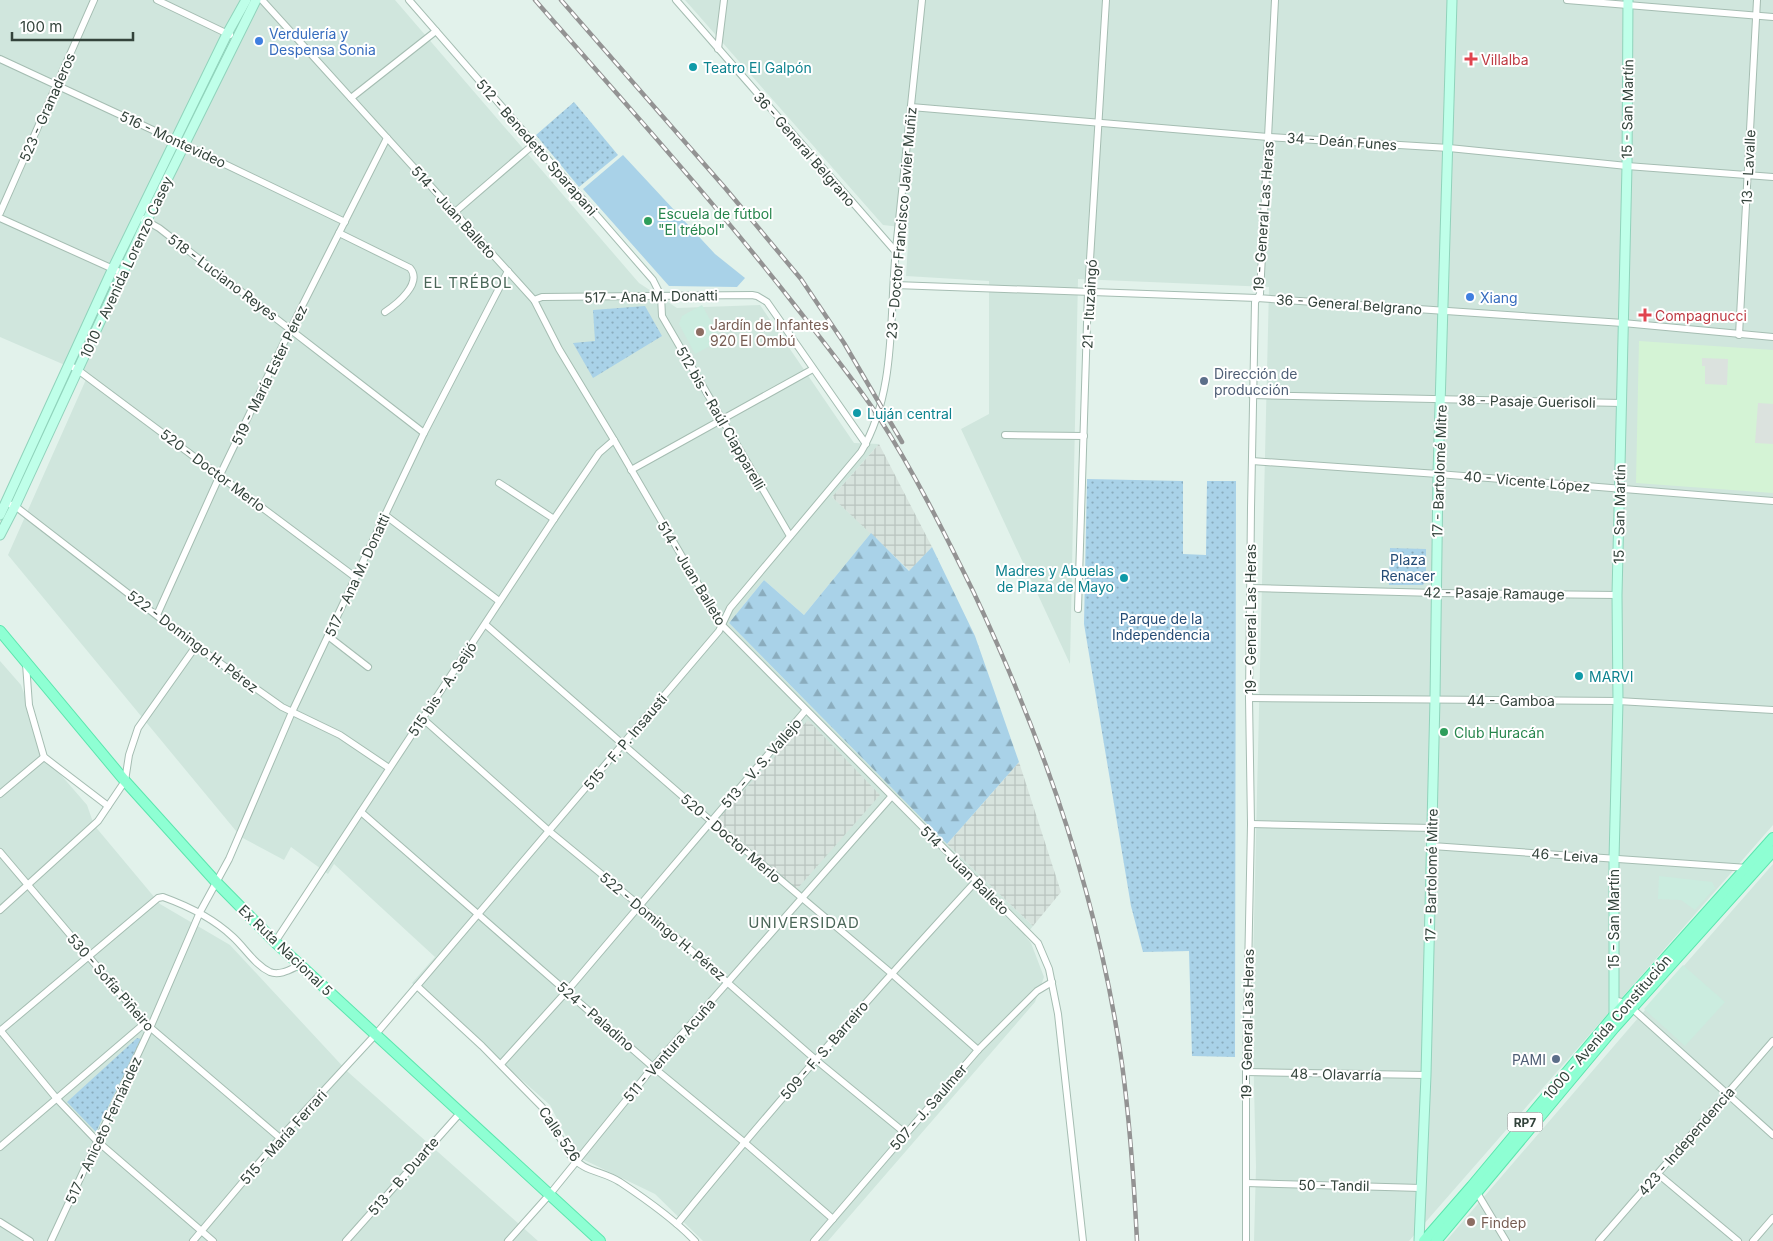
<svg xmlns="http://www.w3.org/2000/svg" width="1773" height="1241" viewBox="0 0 1773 1241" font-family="Inter,sans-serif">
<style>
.residential{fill:#d0e6dd}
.industrial{fill:url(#industrial-grid)}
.education{fill:#cbecdf}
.medical{fill:#d4f3d5}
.green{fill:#a9d2e8}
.forest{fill:url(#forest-firs)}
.park{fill:url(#park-dots)}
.parking{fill:#dbe2de}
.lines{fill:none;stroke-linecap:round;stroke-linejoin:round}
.street-casing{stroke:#a5bdb2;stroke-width:8}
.secondary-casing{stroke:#90d3bb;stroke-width:11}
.primary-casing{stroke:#5be6ae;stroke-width:12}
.street{stroke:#fff;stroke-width:6}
.secondary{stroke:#bfffe9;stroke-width:9}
.primary{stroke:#8effd3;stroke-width:10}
.rail-casing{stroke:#939393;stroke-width:4.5}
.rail{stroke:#fff;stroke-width:2.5;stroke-dasharray:8;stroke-linecap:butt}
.shop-dot{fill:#3f7fe0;stroke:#fff;stroke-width:2}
.health-dot{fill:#e0444e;stroke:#fff;stroke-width:2}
.culture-dot{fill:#0f9aa8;stroke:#fff;stroke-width:2}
.leisure-dot{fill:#2e9e5b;stroke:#fff;stroke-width:2}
.education-dot{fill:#8d6e63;stroke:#fff;stroke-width:2}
.service-dot{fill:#5c6f8a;stroke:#fff;stroke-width:2}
.labels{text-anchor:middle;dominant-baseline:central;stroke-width:4;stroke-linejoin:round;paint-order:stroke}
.shield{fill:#fff;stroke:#707b76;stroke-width:1}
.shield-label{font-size:12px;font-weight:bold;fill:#33433b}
.shop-label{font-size:14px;fill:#366cbe;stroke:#fff;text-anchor:start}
.health-label{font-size:14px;fill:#be3a42;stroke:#fff;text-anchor:start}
.culture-label{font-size:14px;fill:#0d838f;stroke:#fff;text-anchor:start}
.street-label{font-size:14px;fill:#33433b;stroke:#fff}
.leisure-label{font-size:14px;fill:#27864d;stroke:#fff;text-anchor:start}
.education-label{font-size:14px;fill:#785e54;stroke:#fff;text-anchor:start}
.service-label{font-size:14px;fill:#4e5e75;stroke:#fff;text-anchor:start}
.park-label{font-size:14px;fill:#254c76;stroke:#fff}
.neighbourhood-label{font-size:15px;letter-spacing:1px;fill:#4a6658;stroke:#fff}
</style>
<defs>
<pattern id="industrial-grid" width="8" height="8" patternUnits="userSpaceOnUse" patternTransform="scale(1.25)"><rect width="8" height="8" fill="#d7e3dd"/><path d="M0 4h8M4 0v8" fill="none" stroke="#b9c4bf"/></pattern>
<pattern id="forest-firs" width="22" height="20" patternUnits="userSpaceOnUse" patternTransform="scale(1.25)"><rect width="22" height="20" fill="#a9d2e8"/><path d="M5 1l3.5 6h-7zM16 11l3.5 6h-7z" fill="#8aacbd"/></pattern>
<pattern id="park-dots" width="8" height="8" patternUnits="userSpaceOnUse" patternTransform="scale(1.25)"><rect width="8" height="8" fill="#a9d2e8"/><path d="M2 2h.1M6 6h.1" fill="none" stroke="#8aacbd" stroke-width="1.8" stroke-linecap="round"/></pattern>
</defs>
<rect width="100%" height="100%" fill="#e2f2eb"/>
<g class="residential">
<polygon points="0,0 395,0 639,283 677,308 760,305 854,443 879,444 832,497 871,533 804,615 764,580 729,623 947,844 1033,926 1025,936 1031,943 1044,977 1035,1002 828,1241 703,1241 655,1194 576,1156 550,1105 412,983 435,957 334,864 328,874 291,847 284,860 241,837 8,555 88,375 0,337"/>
<polygon points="685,0 1773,0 1773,825 1409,1241 1254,1241 1256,1167 1252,1005 1269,287 1078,279 1070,664 961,429 989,414 989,281 906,276 909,228 883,225"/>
<polygon points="0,661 21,685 48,760 87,805 94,825 160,904 230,945 348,1072 538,1241 0,1241"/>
<polygon points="1773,864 1773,1241 1446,1241 1632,1025"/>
</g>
<g class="industrial">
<polygon points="879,444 932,547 910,571 832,497"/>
<polygon points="808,720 880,795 797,889 717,820"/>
<polygon points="1019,762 1061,892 1033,926 947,844"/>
</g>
<g class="education">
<polygon points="702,305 721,340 695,354 679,324 682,316"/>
<polygon points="1659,876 1712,882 1715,888 1695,910 1681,900 1658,899"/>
<polygon points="1683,965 1725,1002 1685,1046 1644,1009"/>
</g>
<polygon class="medical" points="1639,341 1773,350 1773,493 1636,483"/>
<polygon class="green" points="623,155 715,254 745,278 737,287 669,286 583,189"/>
<polygon class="forest" points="871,533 909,571 932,547 975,636 1019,762 947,844 729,623 764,580 804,615"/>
<g class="park">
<polygon points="574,102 618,155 579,187 536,135"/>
<polygon points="645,306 662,336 593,378 573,343 595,341 593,310"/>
<polygon points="1087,479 1183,481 1183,554 1206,555 1207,481 1236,481 1235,1057 1192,1056 1189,951 1143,952 1131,906 1084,624"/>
<polygon points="1390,548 1426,549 1426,581 1423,585 1389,585"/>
<polygon points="137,1038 141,1039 96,1132 67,1102"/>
</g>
<g class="parking">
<polygon points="1702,358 1728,359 1727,385 1705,384 1705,366 1702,366"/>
<polygon points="1758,403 1773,404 1773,444 1755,443"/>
</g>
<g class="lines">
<defs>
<g id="street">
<polyline points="157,0 230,35"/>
<polyline points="262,0 534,300 559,349 614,440 722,625 1038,943 1049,969 1058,1014 1083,1241"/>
<polyline points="409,0 653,280 661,296 662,316 790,536"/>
<polyline points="676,0 896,252"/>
<polyline points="1567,0 1773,17"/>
<polyline points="718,49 724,0"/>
<polyline points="0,59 183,144 345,222"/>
<polyline points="351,98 436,31"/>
<polyline points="911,107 1268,137 1449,148 1627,166 1773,177"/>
<polyline points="455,212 534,144"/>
<polyline points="0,213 94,0"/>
<polyline points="0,218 122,273"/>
<polyline points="143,219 159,228 424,433"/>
<path d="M339,233L410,268C423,283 397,304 385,312"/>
<polyline points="895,285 1257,298 1623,323 1773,337"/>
<polyline points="534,300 542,297 752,295 757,296 767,302 866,444"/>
<polyline points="1739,335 1757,0"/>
<polyline points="69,365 78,370 355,577"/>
<polyline points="1252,395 1622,403"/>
<polyline points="1005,435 1084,436"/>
<polyline points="1252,461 1438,474 1773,501"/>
<polyline points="631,470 813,369"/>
<polyline points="499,483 554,519"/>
<polyline points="6,503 15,506 196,646 282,707 340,735 389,768"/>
<polyline points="385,515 499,601"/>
<polyline points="1251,588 1436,593 1617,595"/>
<polyline points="1078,609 1088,292 1106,0"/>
<polyline points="157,615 220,475 291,328 387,138"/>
<polyline points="486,625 711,821 891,973 978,1050"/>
<polyline points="328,636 368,667"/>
<polyline points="26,664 29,705 44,757 108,806"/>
<polyline points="1249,698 1618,701 1773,710"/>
<polyline points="422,718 549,831 639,905 816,1060 905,1133"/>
<polyline points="0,794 44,757"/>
<polyline points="361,812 653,1067 744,1142 833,1219"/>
<polyline points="1251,824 1432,828"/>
<polyline points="1432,846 1748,868"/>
<polyline points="0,852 145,1023 280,1138"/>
<polyline points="0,910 98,821 125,781 129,755 138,728 196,646"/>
<polyline points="275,942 554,519 599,453 614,440"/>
<path d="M417,986L482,1046L542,1107L570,1155C585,1173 601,1170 620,1182C644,1198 675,1220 695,1241"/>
<polyline points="1613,1000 1626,1003 1773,1135"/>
<polyline points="0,1030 57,1099 97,1141 213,1241"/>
<path d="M0,1031L158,898L163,897C188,906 213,918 233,937C245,948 255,965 270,972C280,976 291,969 300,965"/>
<polyline points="501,1064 567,991 805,711"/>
<polyline points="1246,1072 1426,1075"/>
<polyline points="0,1147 145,1023"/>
<polyline points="1658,1174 1738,1241"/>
<polyline points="1246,1183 1421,1188"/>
<polyline points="1476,1191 1506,1241"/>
<polyline points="0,1222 30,1241"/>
<path d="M677,1224C773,1106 874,992 977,880"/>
<polyline points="51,1241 150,1028 200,912 229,859 292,712 385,515 424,433 508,271"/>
<path d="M193,1241L280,1138L376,1034L719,631L730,608L861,452C897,391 889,316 896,249C904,166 914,83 922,0"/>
<polyline points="346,1241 461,1112"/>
<polyline points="508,1241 550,1194 653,1067 891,797"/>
<polyline points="814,1241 978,1050 1037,991 1052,982"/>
<polyline points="1246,1241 1246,1072 1251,824 1249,698 1251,508 1255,302 1260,294 1275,0"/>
<polyline points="1599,1241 1773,1041"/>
<polyline points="1753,1241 1773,1218"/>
</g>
<g id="secondary">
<polyline points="0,515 113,268 227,34 246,0"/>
<polyline points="0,535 15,506 147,220 256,0"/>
<polyline points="1614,1020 1614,859 1618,701 1617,595 1627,166 1628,0"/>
<polyline points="1419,1241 1426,1075 1435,699 1438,474 1452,0"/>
</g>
<g id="primary">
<polyline points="0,631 125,781 217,883 275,942 600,1241"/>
<polyline points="1424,1241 1472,1186 1613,1017 1773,838"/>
<polyline points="1436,1241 1614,1028 1773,851"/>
</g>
</defs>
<use href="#street" class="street-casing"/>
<use href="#secondary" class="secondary-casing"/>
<use href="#primary" class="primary-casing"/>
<use href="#street" class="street"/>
<use href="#secondary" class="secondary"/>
<use href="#primary" class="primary"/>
<defs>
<g id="rail">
<path d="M535,0C622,100 711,198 793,303C822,340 852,377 878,416C914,472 944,532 973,591C1044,741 1099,900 1122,1064C1130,1123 1134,1182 1137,1241"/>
<polyline points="561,0 726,189 801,279 844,343 902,442"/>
</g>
</defs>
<use href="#rail" class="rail-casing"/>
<use href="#rail" class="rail"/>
</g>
<g class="shop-dot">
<circle cx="259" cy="41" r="5"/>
<circle cx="1470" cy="297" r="5"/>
</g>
<g class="health-dot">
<path d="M1468.5 51.5h5v5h5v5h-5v5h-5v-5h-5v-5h5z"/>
<path d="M1642.5 307.5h5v5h5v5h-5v5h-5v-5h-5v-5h5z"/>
</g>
<g class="culture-dot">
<circle cx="693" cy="67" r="5"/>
<circle cx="857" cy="413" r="5"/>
<circle cx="1124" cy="578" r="5"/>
<circle cx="1579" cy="676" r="5"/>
</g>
<g class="leisure-dot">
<circle cx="648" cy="221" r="5"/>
<circle cx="1444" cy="732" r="5"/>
</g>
<g class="education-dot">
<circle cx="700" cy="332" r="5"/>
<circle cx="1471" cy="1222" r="5"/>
</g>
<g class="service-dot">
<circle cx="1204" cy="381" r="5"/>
<circle cx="1556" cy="1059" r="5"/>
</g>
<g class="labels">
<rect class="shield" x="1507.5" y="1112.5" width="35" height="19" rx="4"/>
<g class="shield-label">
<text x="1525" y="1122">RP7</text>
</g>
<g class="shop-label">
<text x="269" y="33">Verdulería y<tspan x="269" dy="16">Despensa Sonia</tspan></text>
<text x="1480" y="297">Xiang</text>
</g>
<g class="health-label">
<text x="1481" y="59">Villalba</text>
<text x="1655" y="315">Compagnucci</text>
</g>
<g class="culture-label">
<text x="703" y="67">Teatro El Galpón</text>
<text x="867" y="413">Luján central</text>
<text x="1114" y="570" text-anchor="end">Madres y Abuelas<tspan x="1114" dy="16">de Plaza de Mayo</tspan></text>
<text x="1589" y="676">MARVI</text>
</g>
<g class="street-label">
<text transform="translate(47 107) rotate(-66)">523 - Granaderos</text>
<text transform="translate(1627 109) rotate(-89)">15 - San Martín</text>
<text transform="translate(173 139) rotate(25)">516 - Montevideo</text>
<text transform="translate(1342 141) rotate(4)">34 - Deán Funes</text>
<text transform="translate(537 147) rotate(49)">512 - Benedetto Sparapani</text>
<text transform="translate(805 149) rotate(49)">36 - General Belgrano</text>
<text transform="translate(1748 167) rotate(-87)">13 - Lavalle</text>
<text transform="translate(454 212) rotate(48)">514 - Juan Balleto</text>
<text transform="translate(1263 216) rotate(-86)">19 - General Las Heras</text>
<text transform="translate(901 223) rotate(-85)">23 - Doctor Francisco Javier Muñiz</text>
<text transform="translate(126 267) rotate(-65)">1010 - Avenida Lorenzo Casey</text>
<text transform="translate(223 277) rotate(37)">518 - Luciano Reyes</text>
<text transform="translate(651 296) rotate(-1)">517 - Ana M. Donatti</text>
<text transform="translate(1089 304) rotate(-87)">21 - Ituzaingó</text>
<text transform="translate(1349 304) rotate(4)">36 - General Belgrano</text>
<text transform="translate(269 375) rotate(-64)">519 - María Ester Pérez</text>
<text transform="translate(1527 401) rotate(1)">38 - Pasaje Guerisoli</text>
<text transform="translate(721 418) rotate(60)">512 bis - Raúl Ciapparelli</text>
<text transform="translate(213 470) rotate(37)">520 - Doctor Merlo</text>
<text transform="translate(1439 471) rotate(-88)">17 - Bartolomé Mitre</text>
<text transform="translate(1527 481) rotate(5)">40 - Vicente López</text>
<text transform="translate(1619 514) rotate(-89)">15 - San Martín</text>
<text transform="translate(692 573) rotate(59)">514 - Juan Balleto</text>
<text transform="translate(357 575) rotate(-65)">517 - Ana M. Donatti</text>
<text transform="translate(1494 593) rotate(1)">42 - Pasaje Ramauge</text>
<text transform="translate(1250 619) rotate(-90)">19 - General Las Heras</text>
<text transform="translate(193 641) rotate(37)">522 - Domingo H. Pérez</text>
<text transform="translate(442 689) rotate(-56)">515 bis - A. Seijó</text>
<text x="1511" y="700">44 - Gamboa</text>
<text transform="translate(625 742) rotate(-50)">515 - F. P. Insausti</text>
<text transform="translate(761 763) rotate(-49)">513 - V. S. Vallejo</text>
<text transform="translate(731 838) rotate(41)">520 - Doctor Merlo</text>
<text transform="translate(1565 855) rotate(4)">46 - Leiva</text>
<text transform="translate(965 870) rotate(45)">514 - Juan Balleto</text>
<text transform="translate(1431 875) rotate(-89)">17 - Bartolomé Mitre</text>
<text transform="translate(1613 919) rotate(-90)">15 - San Martín</text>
<text transform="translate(663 926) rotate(40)">522 - Domingo H. Pérez</text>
<text transform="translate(286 950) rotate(44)">Ex Ruta Nacional 5</text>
<text transform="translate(111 982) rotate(49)">530 - Sofía Piñeiro</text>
<text transform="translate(596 1016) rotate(41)">524 - Paladino</text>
<text transform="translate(1247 1024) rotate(-89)">19 - General Las Heras</text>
<text transform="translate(1607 1027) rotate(-49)">1000 - Avenida Constitución</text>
<text transform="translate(669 1050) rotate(-49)">511 - Ventura Acuña</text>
<text transform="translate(824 1050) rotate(-49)">509 - F. S. Barreiro</text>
<text transform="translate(1336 1074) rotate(1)">48 - Olavarría</text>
<text transform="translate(928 1107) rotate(-49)">507 - J. Saulmer</text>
<text transform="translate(103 1130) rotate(-65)">517 - Aniceto Fernández</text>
<text transform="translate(560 1134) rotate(56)">Calle 526</text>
<text transform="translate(283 1137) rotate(-48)">515 - María Ferrari</text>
<text transform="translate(1686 1141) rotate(-49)">423 - Independencia</text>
<text transform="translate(403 1176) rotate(-49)">513 - B. Duarte</text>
<text transform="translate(1334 1185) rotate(1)">50 - Tandil</text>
</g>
<g class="leisure-label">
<text x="658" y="213">Escuela de fútbol<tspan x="658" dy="16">"El trébol"</tspan></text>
<text x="1454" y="732">Club Huracán</text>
</g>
<g class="education-label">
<text x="710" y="324">Jardín de Infantes<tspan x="710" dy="16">920 El Ombú</tspan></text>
<text x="1481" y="1222">Findep</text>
</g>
<g class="service-label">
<text x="1214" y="373">Dirección de<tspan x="1214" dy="16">producción</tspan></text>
<text x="1546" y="1059" text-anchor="end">PAMI</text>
</g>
<g class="park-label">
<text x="1408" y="559">Plaza<tspan x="1408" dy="16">Renacer</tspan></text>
<text x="1161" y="618">Parque de la<tspan x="1161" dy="16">Independencia</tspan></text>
</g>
<g class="neighbourhood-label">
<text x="468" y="282">EL TRÉBOL</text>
<text x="804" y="922">UNIVERSIDAD</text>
</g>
</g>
<path d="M12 32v8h121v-8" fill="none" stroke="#33433b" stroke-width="2.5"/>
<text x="20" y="32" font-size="15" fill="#33433b" stroke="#ffffff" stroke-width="4" paint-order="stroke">100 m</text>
</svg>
